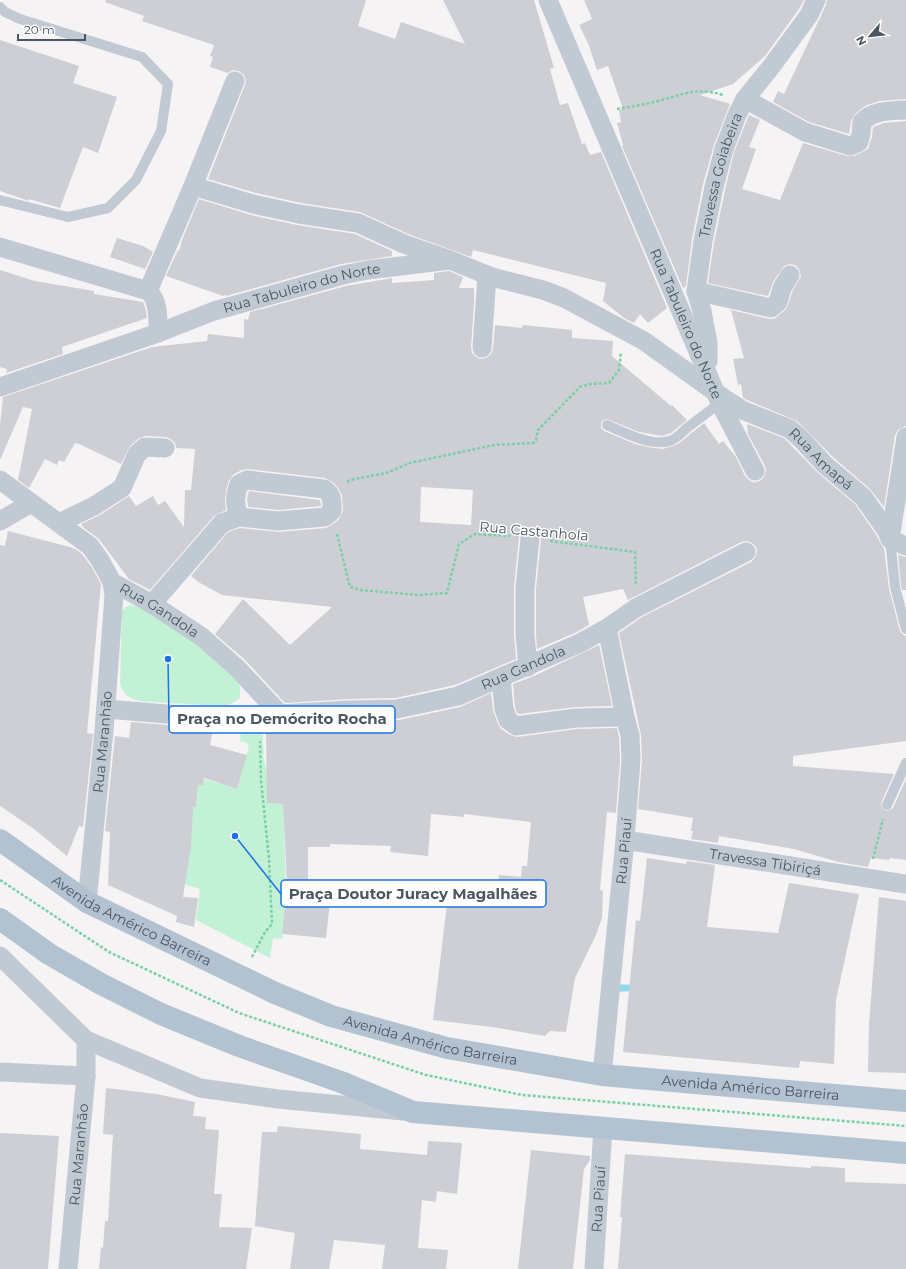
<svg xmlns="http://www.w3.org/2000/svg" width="906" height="1269" viewBox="0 0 906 1269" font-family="Montserrat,sans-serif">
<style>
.green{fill:#c3f1d5}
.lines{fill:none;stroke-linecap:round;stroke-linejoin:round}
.stream{stroke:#90daee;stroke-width:7}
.building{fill:#cdcfd5;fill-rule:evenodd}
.path{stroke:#7ad0a6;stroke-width:2.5;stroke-dasharray:3 2;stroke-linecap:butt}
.lane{stroke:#c1cad2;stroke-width:10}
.street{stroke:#c1cad2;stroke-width:19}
.primary{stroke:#b3c2d1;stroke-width:22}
.labels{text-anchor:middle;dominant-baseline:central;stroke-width:3;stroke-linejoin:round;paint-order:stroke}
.street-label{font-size:14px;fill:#4a5661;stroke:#fff}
.leader{fill:none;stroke:#1a73e8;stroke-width:1.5}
.callout-dot{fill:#1a73e8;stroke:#fff;stroke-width:1.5}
.callout{fill:#fff;stroke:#1a73e8;stroke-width:1.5}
.callout-label{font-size:15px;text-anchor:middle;font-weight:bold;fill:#4a5661}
</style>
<rect width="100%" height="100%" fill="#f5f3f3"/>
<g class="green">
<path d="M130,605L143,608L198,643L237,681L240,687V698L231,704L219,706L139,701C129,698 123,694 120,684L122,611L126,607Z"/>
<polygon points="241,731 262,732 264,754 263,755 268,778 267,803 283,804 286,888 282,939 273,938 270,958 196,920 200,889 180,883 193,807 196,807 198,785 203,786 204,779 237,789 249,746 247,743 240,741"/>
</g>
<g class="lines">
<polyline class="stream" points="617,988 627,988"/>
</g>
<g class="building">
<polygon points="106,0 366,0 358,26 395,39 401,22 465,44 443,0 534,0 554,68 550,69 560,105 568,103 582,144 585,143 590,155 601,152 667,308 648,323 640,314 634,323 624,318 603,301 606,283 473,250 471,257 408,234 360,212 301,203 256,193 208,179 245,85 246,80 244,75 239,71 233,70 228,73 210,67 213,57 210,56 214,45 142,21 144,16 105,2"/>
<polygon points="584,0 804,0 799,9 765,56 733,84 700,95 730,104 714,145 703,184 692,239 686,286 683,288 622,146 623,145 617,123 621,122 619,110 623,109 608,66 597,70 588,43 579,25 592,19"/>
<polygon points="827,0 906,0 906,99 880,101 867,105 861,109 855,114 851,121 849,134 809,122 773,102 778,91 784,94 826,5"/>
<polygon points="0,40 79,66 73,83 117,97 98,153 83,147 60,208 29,199 29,201 23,199 0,191"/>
<polygon points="749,115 760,120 749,147 756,149 742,189 780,200 803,143 847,156 854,156 868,149 872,137 873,127 884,123 906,121 906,426 898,430 895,435 884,507 870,489 833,457 797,421 747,400 743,398 741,384 738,385 733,359 744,358 731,310 769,319 774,319 785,310 788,305 792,292 801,276 799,269 795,265 790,264 784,266 773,282 768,296 708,283 714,243 725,190 734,152"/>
<polygon points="199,199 251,215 297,225 355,234 392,251 392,256 341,264 226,296 226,295 223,296 166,276 178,250 179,251 182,240"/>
<polygon points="117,238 143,246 153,252 145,269 110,257"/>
<polygon points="0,270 35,281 94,291 94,294 143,302 145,307 147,318 62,347 63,354 6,373 7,369 0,367"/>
<path d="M449,271L463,277L459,288H474V304L471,347L472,353L476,357L481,359L486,358L491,354L493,349L495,325L522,328L523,325L572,330V338L613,341L612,356L671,406L672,405L687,420L671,433L662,436L639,432L607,419L603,420L601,423V428L604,431L635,444L653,448L663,449L678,444L704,423L719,444L723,441L736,457L745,476L749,480L755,483V482L760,481L764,477L766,471L765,466L748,434L747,424L784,438L818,473L855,504L877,536L882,546L884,548L889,589L900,631L902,634L906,636V741L793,756V766L894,774L881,803L882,808L887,811L893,808L906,779V860L890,858L889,860L871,858L868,867L838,862L794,849L719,836L718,843L691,839L693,831H691L693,818L638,809L642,761L641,735L619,633L642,617L751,562L755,558L757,552L756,547L752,543L746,541L741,542L628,600L623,589L583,597L589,625L575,633L537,649L536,634V589L541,539L540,533L536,529L531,527L526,528L521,531L519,537L514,587V634L516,659L455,685L396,698L349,699L285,703L245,660L215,634L243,599L290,645L332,607L222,595L200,583L191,576L228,532L240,528L279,532L326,528L332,525L339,519L343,511L342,495L338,488L334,483L325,478L248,469L242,470L234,474L229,480L226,490L225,500L226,510L214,516L150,590L129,579L99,539L84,528L81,524L100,515L129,496L136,506L153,496L158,505L165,501L184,527L185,490H191L195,449L176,448L175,443L171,439L166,437L145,436L138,439L130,446L121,464L77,443L76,444L75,443L64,462L59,460L57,465L45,459L29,488L18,480L32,409L23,407L0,460V425L3,397L152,347L207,341L208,334L244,338V319L248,320L250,312L346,286L392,278V283L434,280V273ZM421,487L473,490L471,525L420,522Z"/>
<polygon points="249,491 320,500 321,506 278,510 248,507 247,498"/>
<polygon points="8,531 70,547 77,550 82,554 91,566 101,584 87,733 93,734 83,827 79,826 67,856 34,829 0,806 0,545 5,546"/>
<polygon points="898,555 906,557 906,590 902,590 901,586"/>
<polygon points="599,645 612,706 576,707 519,714 517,713 515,707 513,684 534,676"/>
<polygon points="491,693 493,710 498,724 501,729 510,735 517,737 577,729 617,728 619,737 620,760 616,813 607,812 600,890 603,891 602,918 596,935 575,978 566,1032 550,1031 545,1036 492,1027 433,1020 448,896 482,901 483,898 497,899 499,875 521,877 522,866 527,866 531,822 464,814 464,817 431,814 428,856 390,852 391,846 330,844 330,847 308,847 308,890 331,892 326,938 282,934 287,884 283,804 267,803 266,731 286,726 286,725 399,720 460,707"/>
<polygon points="131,722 213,729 210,745 247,755 237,789 204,778 203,786 198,785 196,807 193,807 191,847 183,897 198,898 194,927 176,922 177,916 108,885 110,832 105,831 115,736 129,738"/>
<polygon points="647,858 686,864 687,861 715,865 707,927 778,933 789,883 859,894 836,1000 834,1064 800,1061 799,1068 623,1052 636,920 640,921"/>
<polygon points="879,897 906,901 906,1073 868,1072 869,1024"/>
<polygon points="106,1088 156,1094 195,1102 193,1116 206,1117 205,1129 219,1130 214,1194 222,1194 219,1227 252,1228 246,1269 99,1269 101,1247 103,1248 105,1221 108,1221 112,1150 113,1135 103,1134"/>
<polygon points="278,1126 361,1134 360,1149 427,1155 428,1141 462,1143 457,1194 437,1191 436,1202 422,1200 418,1248 448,1250 446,1269 382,1269 385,1245 334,1240 329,1269 290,1269 295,1233 255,1226 262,1132 277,1132"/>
<polygon points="0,1133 59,1136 48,1269 0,1269"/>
<polygon points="531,1150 590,1156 590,1160 584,1169 573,1269 518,1269"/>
<polygon points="625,1154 811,1168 811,1166 845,1168 845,1182 906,1184 906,1269 618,1269 622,1217 620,1217"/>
</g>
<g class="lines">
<g class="path">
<path d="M617,109C629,107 642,105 654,102C681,96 694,86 723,95"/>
<polyline points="347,482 350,480 386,473 410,463 494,445 533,443 536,440 538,430 580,387 590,384 609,383 619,370 621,352"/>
<polyline points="337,534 350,587 360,590 418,595 447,593 459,544 475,534 510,536"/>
<polyline points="550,541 635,552 636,586"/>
<polyline points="873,859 883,819"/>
<polyline points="0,880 109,952 239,1013 426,1075 522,1095 906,1126"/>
<polyline points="252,957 265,932 272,924 269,859 261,780 260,741"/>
</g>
<g class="lane">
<polyline points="0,7 5,12 20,19 142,57 168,84 161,131 136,180 108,208 68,217 0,200"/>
<path d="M607,425C622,432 652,447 669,441C677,439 682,432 688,427C699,419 709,411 720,403"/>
<polyline points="890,539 895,587 906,629"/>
<polyline points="887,805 906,763"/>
</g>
<g class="street">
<path id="s1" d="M548,0L720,403L755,471"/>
<path d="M745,99L805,132L850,146L859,142L861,134L862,122C873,110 891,111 906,110"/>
<polyline points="193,186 253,204 299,214 358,223 404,244 447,259"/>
<path d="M0,247L148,291C159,300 158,319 158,333"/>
<polyline points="148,291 193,186 235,81"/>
<polyline points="696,291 771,308 778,302 782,288 790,275"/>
<polyline points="482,348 487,275"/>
<path id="s2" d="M708,361V343L702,311L696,291L703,241L714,187L724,149L737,115L745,99L771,67L809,15L816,0"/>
<path id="s3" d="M0,387L158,333L214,311L343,275L368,270L450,260L492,277L543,290L564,298L644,341L725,399L742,410L790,429L803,441L825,465L863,497L887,531L890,539L906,546"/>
<path id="s4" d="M0,480L90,546L100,560L112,582L152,604L202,637L237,668L280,714"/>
<polyline points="0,521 31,503"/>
<polyline points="59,523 94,506 122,488 137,454 145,447 165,448"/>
<polyline points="890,539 906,437"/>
<path d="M152,604L222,523L239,517L278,521L325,517L332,511C332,501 333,495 324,489L247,480L239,484C234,496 235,505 239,517"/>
<polyline points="528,667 525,634 525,588 530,538"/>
<polyline points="501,678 504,709 508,720 516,726 576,718 625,717"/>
<path id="s5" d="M106,709L240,720H260L280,714L349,710L397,709L458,696L580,643L607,628L636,608L746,552"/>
<path id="s6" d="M625,840L906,884"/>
<path id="s7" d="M87,902L104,731L114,595L112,582"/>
<polyline points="0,956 86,1040 200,1088 278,1099 403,1111"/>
<polyline points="0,1072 86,1076"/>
<path id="s8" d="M602,1075L625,840L631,760L630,735L625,717L607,628"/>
<path id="s9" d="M68,1269L86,1076V1040"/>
<path id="s10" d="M594,1269L603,1128"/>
</g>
<g class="primary">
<path id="s11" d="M0,840L87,902L275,993L331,1016L447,1048L602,1075L906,1101"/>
<polyline points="0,919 49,954 101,984 161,1014 239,1046 341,1082 413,1112 906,1153"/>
</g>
</g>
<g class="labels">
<g class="street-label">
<text stroke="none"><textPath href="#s2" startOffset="190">Travessa Goiabeira</textPath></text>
<text stroke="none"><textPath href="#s3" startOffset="318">Rua Tabuleiro do Norte</textPath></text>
<text stroke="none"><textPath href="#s1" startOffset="352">Rua Tabuleiro do Norte</textPath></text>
<text stroke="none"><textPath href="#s3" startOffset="895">Rua Amapá</textPath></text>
<text transform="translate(534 531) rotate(5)">Rua Castanhola</text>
<text stroke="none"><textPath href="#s4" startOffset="209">Rua Gandola</textPath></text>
<text stroke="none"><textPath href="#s5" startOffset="426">Rua Gandola</textPath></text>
<text stroke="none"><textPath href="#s7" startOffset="161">Rua Maranhão</textPath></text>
<text stroke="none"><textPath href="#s8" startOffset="225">Rua Piauí</textPath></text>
<text stroke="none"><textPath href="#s6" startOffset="142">Travessa Tibiriçá</textPath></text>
<text stroke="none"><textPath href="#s11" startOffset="155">Avenida Américo Barreira</textPath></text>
<text stroke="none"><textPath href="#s11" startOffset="479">Avenida Américo Barreira</textPath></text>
<text stroke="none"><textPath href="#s11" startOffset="803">Avenida Américo Barreira</textPath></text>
<text stroke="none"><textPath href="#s9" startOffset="115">Rua Maranhão</textPath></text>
<text stroke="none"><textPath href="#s10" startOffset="70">Rua Piauí</textPath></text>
</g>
</g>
<path class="leader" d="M168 659L169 719M235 836L281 894"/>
<g class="callout-dot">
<circle cx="168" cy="659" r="4"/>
<circle cx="235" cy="836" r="4"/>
</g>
<g class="callout">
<rect x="169" y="706" width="226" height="27" rx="4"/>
<rect x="281" y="880" width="265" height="27" rx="4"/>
</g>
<g class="callout-label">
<text x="282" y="724">Praça no Demócrito Rocha</text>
<text x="413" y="899">Praça Doutor Juracy Magalhães</text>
</g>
<g transform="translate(870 36) rotate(242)" stroke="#ffffff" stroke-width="3" paint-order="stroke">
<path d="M0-3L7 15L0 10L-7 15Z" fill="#4a5661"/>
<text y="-6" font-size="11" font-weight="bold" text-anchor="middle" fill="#4a5661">N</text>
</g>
<path d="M18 34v6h67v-6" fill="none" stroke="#4a5661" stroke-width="2"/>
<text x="24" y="34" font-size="12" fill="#4a5661" stroke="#ffffff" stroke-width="3" paint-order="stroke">20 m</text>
</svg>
